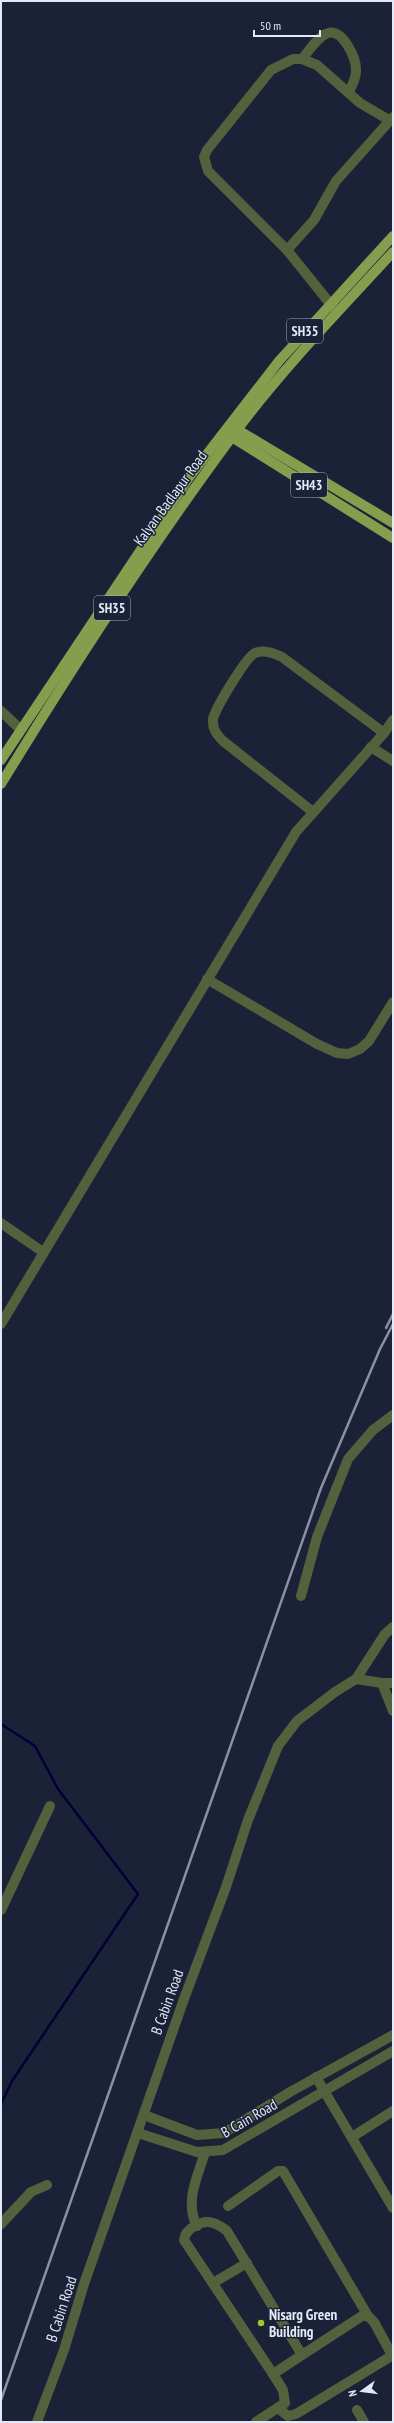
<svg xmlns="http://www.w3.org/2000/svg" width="394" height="2423" viewBox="0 0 394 2423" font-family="'PT Sans Narrow',sans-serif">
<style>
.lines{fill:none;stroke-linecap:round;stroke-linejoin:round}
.stream{stroke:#030035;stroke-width:2.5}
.minor{stroke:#55603c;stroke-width:10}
.major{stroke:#869d4e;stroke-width:10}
.rail{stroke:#8b91a2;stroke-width:2.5}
.poi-dot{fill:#a2c928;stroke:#1b2237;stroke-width:1.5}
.labels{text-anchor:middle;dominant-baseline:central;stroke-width:3;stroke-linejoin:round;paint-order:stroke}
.shield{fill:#1b2237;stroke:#a6adbd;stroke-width:1}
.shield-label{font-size:14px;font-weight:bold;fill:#e2e8f6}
.street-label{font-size:15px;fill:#e2e8f6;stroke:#1b2237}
.poi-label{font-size:15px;font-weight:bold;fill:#e2e8f6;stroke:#1b2237;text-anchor:start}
</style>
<rect width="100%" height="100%" fill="#1b2237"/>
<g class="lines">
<polyline class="stream" points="1,1724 35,1746 58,1789 138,1894 12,2081 1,2104"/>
<g class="minor">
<path d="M302,59C309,51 318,36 328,33C343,29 356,58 356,69C357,77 352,85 349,92"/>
<polyline points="287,250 314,220 336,181 393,117"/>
<polyline points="336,311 287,250 208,171 204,157 207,150 271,70 293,59 302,59 317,65 360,103 389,120"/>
<polyline points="1,711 20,729"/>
<polyline points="371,747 393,761"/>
<path d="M313,812L223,741C217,735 212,729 213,719C215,709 246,657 255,653C264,649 274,653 282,657L384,733"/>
<polyline points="207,979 317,1044 337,1053 348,1054 360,1049 369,1041 393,1002"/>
<polyline points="1,1223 43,1252"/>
<polyline points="1,1324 296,832 384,733 393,720"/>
<polyline points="301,1596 317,1537 348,1459 373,1430 393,1415"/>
<polyline points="356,1679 385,1634 393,1627"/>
<polyline points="382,1683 393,1683"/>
<polyline points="1,1910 50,1806"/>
<polyline points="316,2077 393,2208"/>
<polyline points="144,2115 197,2135 224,2133 290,2092 393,2035"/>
<polyline points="138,2133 197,2152 223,2150 393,2051"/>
<polyline points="352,2137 393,2111"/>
<polyline points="228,2206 278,2171 283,2171 368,2316"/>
<polyline points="1,2224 31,2192 47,2185"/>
<path d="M197,2226C184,2202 198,2176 205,2152"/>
<polyline points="213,2283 247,2263"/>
<path d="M273,2374L184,2240C185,2229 202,2219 213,2223C218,2224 223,2228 227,2231L302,2355L362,2316H368L374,2322L392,2355"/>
<polyline points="278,2408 288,2416 296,2414 393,2355"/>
<polyline points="357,2410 364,2422"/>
<polyline points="37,2422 64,2350 84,2284 184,1999 226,1887 248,1820 278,1746 297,1721 335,1692 356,1679 382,1683 393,1711"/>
<polyline points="256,2422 285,2403 283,2390 273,2374 302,2355"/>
</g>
<g class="major">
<polyline points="233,427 393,523"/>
<polyline points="227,434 393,538"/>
<polyline points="1,760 190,476 279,361 393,236"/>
<path d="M1,784C75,663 152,544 237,430C284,367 340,310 393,252"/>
</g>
<g class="rail">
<polyline points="386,1328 393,1314"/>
<polyline points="1,2400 321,1488 380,1349 393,1324"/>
</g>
</g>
<circle class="poi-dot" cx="261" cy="2323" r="4"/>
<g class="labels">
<g class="shield">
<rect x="287" y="319" width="36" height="24" rx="3"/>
<rect x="291" y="473" width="36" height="24" rx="3"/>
<rect x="94" y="596" width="36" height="24" rx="3"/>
</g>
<g class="shield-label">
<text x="305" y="331">SH35</text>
<text x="309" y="485">SH43</text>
<text x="112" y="608">SH35</text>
</g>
<g class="street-label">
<text transform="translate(170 498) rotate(-54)">Kalyan Badlapur Road</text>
<text transform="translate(167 2002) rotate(-70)">B Cabin Road</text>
<text transform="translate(249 2118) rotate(-30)">B Cain Road</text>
<text transform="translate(61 2309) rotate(-72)">B Cabin Road</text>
</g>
<g class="poi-label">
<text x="269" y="2314">Nisarg Green<tspan x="269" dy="17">Building</tspan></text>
</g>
</g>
<rect width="394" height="2423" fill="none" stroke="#e2e8f6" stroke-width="4"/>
<g transform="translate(362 2391) rotate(256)" stroke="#1b2237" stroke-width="3" paint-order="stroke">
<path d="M0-3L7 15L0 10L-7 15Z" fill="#e2e8f6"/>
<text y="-6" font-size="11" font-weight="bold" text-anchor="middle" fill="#e2e8f6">N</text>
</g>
<path d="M254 30v6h66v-6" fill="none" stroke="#e2e8f6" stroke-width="2"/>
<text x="260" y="30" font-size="12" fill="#e2e8f6" stroke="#1b2237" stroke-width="3" paint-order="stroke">50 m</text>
</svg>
